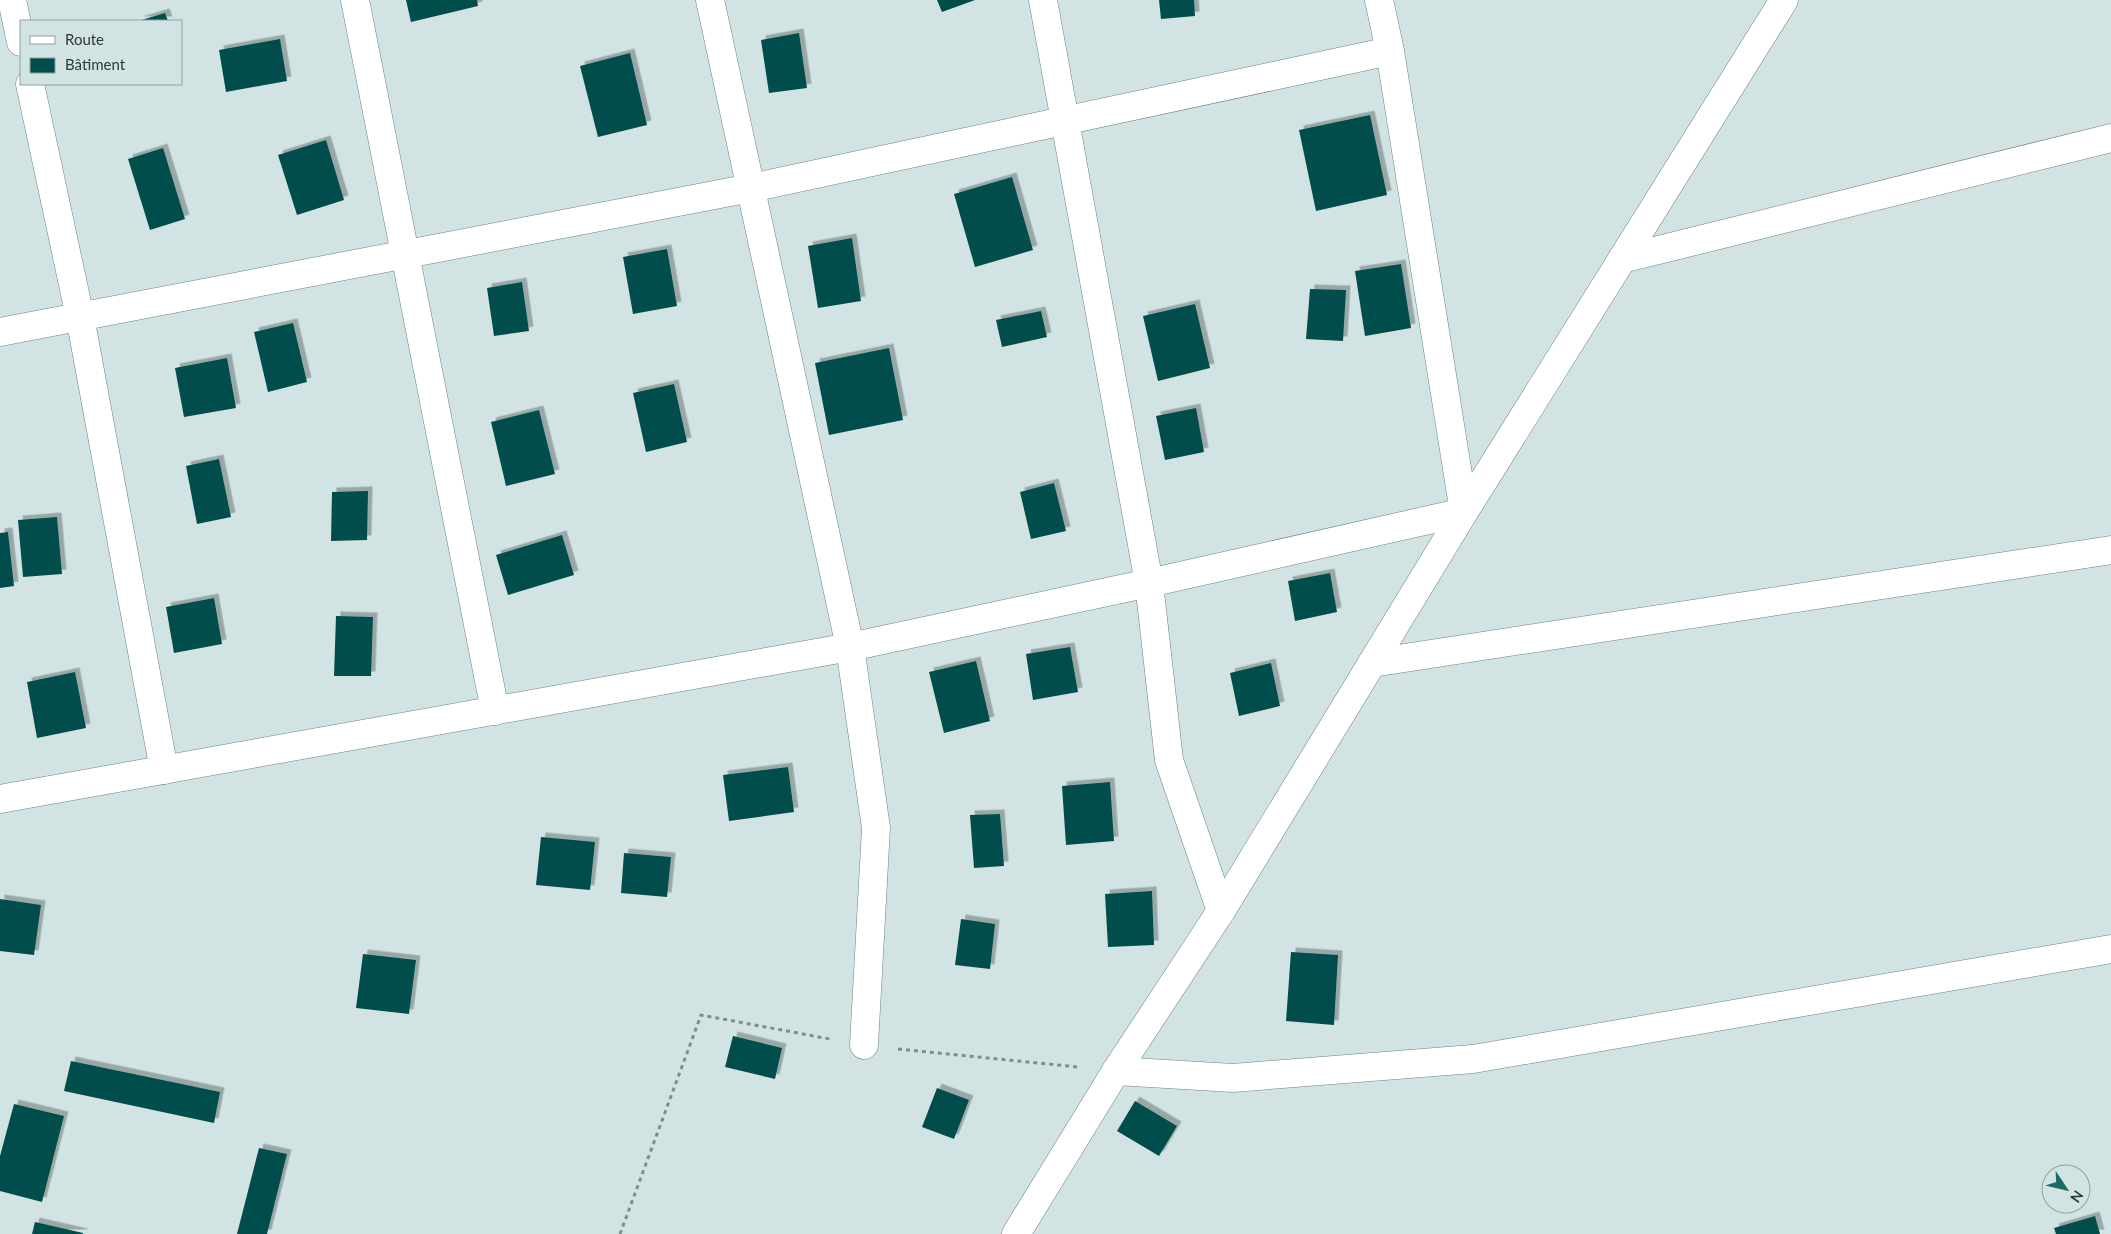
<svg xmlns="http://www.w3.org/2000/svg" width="2111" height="1234" viewBox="0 0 2111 1234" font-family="Lato,sans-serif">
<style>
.building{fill:#004d4c;filter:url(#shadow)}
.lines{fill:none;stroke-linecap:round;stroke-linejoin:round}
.street-casing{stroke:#708181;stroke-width:29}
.path{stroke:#7f8d8c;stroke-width:3;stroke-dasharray:4 4;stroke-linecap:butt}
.street{stroke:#fff;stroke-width:28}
</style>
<defs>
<filter id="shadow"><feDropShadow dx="4.5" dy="-4.5" stdDeviation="0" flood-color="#0004"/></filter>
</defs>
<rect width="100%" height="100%" fill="#d1e4e3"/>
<g class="building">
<polygon points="406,0 477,0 478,6 411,22"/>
<polygon points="937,0 975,0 942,12"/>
<polygon points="1159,0 1194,0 1195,16 1161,19"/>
<polygon points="165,13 168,21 138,21"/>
<polygon points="799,33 807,88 769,93 761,40"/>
<polygon points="280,39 287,81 226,92 219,50"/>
<polygon points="630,53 647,125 598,137 580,66"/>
<polygon points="1370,115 1387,195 1316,211 1299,130"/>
<polygon points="326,140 344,200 297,215 278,155"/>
<polygon points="163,148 185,219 150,230 128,159"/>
<polygon points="1012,177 1033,250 975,267 954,194"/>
<polygon points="852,238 861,301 818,308 808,246"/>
<polygon points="667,249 677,306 633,314 623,257"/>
<polygon points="1401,264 1411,328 1365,336 1355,271"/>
<polygon points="522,282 529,331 494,336 487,288"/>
<polygon points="1310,289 1346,290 1343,341 1306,339"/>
<polygon points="1195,304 1210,368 1158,381 1143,316"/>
<polygon points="1041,311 1047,337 1002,347 996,320"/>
<polygon points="293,323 307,382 268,392 254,332"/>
<polygon points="889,348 903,420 829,435 815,363"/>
<polygon points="227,358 236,408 184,417 175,368"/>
<polygon points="674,384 687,442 646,452 633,393"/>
<polygon points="1196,408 1204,452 1165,460 1156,416"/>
<polygon points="539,410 555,474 506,486 491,422"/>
<polygon points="219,459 231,517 197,524 186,466"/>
<polygon points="1054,483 1066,531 1031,539 1020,492"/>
<polygon points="368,491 367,540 331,541 332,492"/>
<polygon points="57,517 62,574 23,577 18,520"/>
<polygon points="8,532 14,586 0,588 0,533"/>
<polygon points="562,535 574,575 508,595 496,555"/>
<polygon points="1330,573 1337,612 1295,621 1288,581"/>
<polygon points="214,598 222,644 174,653 166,607"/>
<polygon points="336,616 373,617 371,676 334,676"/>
<polygon points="1070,647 1078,692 1033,700 1026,654"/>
<polygon points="976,661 990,721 944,733 929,672"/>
<polygon points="1271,663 1280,706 1239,716 1230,673"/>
<polygon points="75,672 86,728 37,738 27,682"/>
<polygon points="788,767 794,812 729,821 723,775"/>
<polygon points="1110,782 1114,841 1066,845 1062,786"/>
<polygon points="1000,814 1004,866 974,868 970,815"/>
<polygon points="541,837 595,842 590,890 536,885"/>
<polygon points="624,853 671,857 667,897 621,893"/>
<polygon points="1152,891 1154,945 1108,947 1105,894"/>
<polygon points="0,899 41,905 34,955 0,951"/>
<polygon points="961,919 995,924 990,969 955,965"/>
<polygon points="1291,952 1338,955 1334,1025 1286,1021"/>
<polygon points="363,954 416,960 409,1014 356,1008"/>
<polygon points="733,1036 782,1048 775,1079 725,1067"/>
<polygon points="71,1061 220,1092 214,1123 64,1091"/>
<polygon points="937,1088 969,1100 954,1139 922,1127"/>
<polygon points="1135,1101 1177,1126 1159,1156 1117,1131"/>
<polygon points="14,1104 64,1116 42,1202 0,1191 0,1156"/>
<polygon points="259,1148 287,1154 267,1234 237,1234"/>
<polygon points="2095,1216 2100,1234 2056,1234 2054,1228"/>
<polygon points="35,1222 83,1233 83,1234 32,1234"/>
</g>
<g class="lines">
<defs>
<g id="street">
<polyline points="12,0 21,42"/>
<polyline points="355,0 495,711"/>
<polyline points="710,0 850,647 876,828 864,1045"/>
<polyline points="1043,0 1149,583 1169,760 1221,911"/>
<polyline points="30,84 80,317 164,770"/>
<polyline points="1622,259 2111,138"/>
<polyline points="0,332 751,188 1390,51"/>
<polyline points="1372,663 2111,550"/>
<polyline points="0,799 850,647 1149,583 1464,512 1390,51 1379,0"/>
<polyline points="1116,1071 1233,1078 1473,1059 2111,949"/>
<polyline points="1016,1234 1116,1071 1221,911 1464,512 1784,0"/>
</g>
</defs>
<use href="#street" class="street-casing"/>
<g class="path">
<polyline points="898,1049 1078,1067"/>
<polyline points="620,1234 701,1015 830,1039"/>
</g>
<use href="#street" class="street"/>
</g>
<rect x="20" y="20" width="162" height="65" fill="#d1e4e3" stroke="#919f9f"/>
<rect x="30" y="36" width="25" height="8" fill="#ffffff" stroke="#919f9f"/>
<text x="65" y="45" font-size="15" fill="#303838">Route</text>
<rect x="30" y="58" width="25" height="15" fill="#004d4c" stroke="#919f9f"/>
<text x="65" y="70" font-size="15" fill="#303838">Bâtiment</text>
<g transform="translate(2066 1189) rotate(125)"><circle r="24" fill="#d1e4e3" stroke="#919f9f"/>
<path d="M0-4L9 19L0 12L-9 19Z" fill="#1c6968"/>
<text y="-8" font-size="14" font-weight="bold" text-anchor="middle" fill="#303838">N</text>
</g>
</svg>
